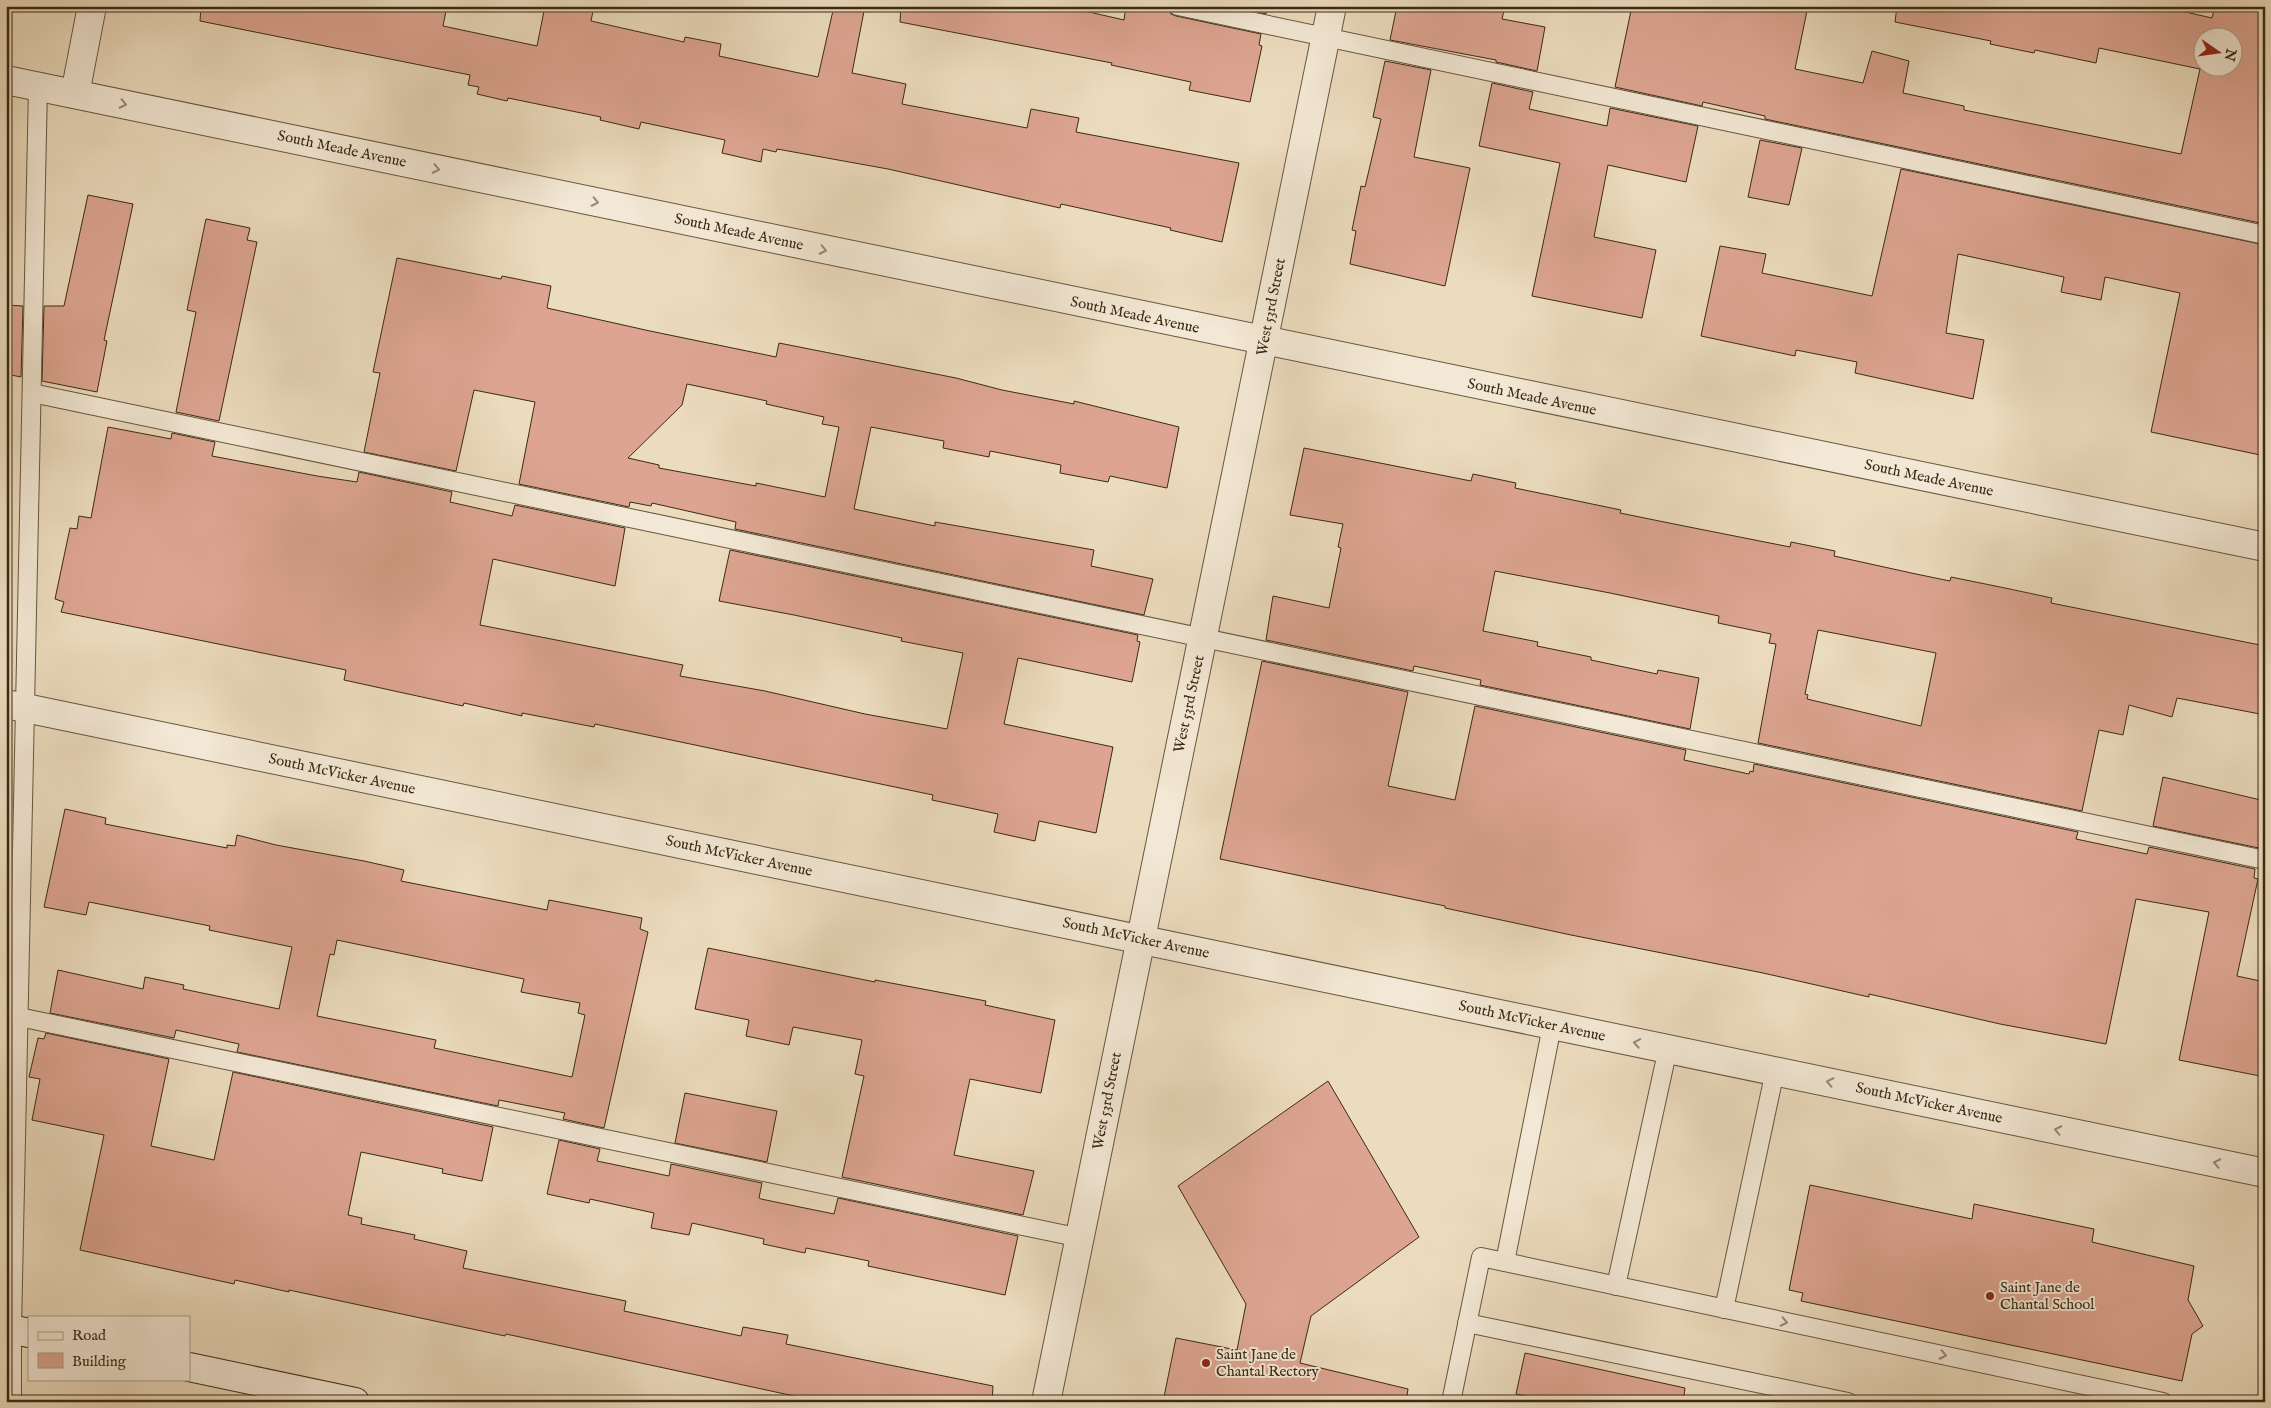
<svg xmlns="http://www.w3.org/2000/svg" width="2271" height="1408" viewBox="0 0 2271 1408" font-family="'IM FELL English',serif">
<style>
.building{fill:#dda591;stroke:#3a2a14;fill-rule:evenodd}
.lines{fill:none;stroke-linecap:round;stroke-linejoin:round}
.lane-casing{stroke:#66563e;stroke-width:20}
.street-casing{stroke:#66563e;stroke-width:30}
.secondary-casing{stroke:#3a2a14;stroke-width:30}
.lane{stroke:#f3e8d5;stroke-width:18}
.street{stroke:#f3e8d5;stroke-width:28}
.secondary{stroke:#f3e8d5;stroke-width:28}
.oneway{stroke:#968974}
.poi-dot{fill:#8f2418;stroke:#f3e8d5;stroke-width:2}
.labels{text-anchor:middle;dominant-baseline:central;stroke-width:4;stroke-linejoin:round;paint-order:stroke}
.street-label{font-size:15px;fill:#3a2a14;stroke:#f3e8d5}
.poi-label{font-size:15px;fill:#3a2a14;stroke:#f3e8d5;text-anchor:start}
</style>
<rect width="100%" height="100%" fill="#ecdcbe"/>
<filter id="stains"><feTurbulence type="fractalNoise" baseFrequency=".004" numOctaves="4"/><feColorMatrix values="0 0 0 0 .2 0 0 0 0 .09 0 0 0 0 .02 0 0 0 .5 -.17"/></filter>
<radialGradient id="worn" r=".72"><stop offset=".6" stop-color="#630" stop-opacity="0"/><stop offset="1" stop-color="#630" stop-opacity=".3"/></radialGradient>
<g class="building">
<polygon points="201,6 447,6 443,26 537,46 545,6 571,6 593,11 591,21 684,42 685,37 721,44 719,56 818,77 834,6 865,6 852,73 906,84 902,104 1027,128 1031,109 1079,118 1076,132 1239,163 1222,242 1170,230 1171,228 1061,204 1060,208 888,169 777,149 776,152 763,149 761,162 722,153 725,140 641,122 639,129 600,120 601,117 508,98 507,101 477,94 479,87 468,85 470,75 200,21"/>
<polygon points="901,6 1063,6 1124,20 1126,6 1168,6 1171,14 1176,16 1261,34 1259,45 1262,46 1250,102 1189,90 1191,82 1111,65 1112,63 900,22"/>
<polygon points="1231,6 1267,6 1266,14"/>
<polygon points="1397,6 1505,6 1502,19 1545,27 1537,71 1496,62 1496,60 1390,40"/>
<path d="M1632,6H1808L1795,69L1863,83L1872,51L1909,61L1903,93L1964,106V110L2181,154L2200,69L2099,48L2096,63L2035,50L2034,53L1990,44L1991,41L1895,22L1897,6H2159L2212,18L2215,6H2236L2265,13V224L1765,119V116L1703,102L1702,106L1615,87ZM2204,38H2234V68H2204Z"/>
<polygon points="1385,61 1431,70 1414,157 1470,168 1445,286 1350,264 1356,231 1352,230 1361,186 1365,187 1381,119 1373,117"/>
<polygon points="1492,83 1533,92 1529,109 1607,126 1610,108 1698,126 1686,182 1608,165 1594,237 1656,250 1642,318 1532,296 1560,163 1479,146"/>
<polygon points="1760,140 1802,148 1789,205 1748,197"/>
<polygon points="1901,169 2265,245 2265,456 2151,432 2180,293 2105,277 2101,300 2061,292 2064,277 1958,254 1946,333 1984,340 1973,399 1855,373 1857,362 1796,350 1795,356 1701,336 1720,246 1766,254 1762,273 1872,296"/>
<polygon points="88,195 133,204 104,340 107,341 97,392 42,381 44,306 64,306"/>
<polygon points="206,219 250,228 247,240 257,242 219,421 176,412 196,312 187,310"/>
<path d="M397,258L501,279L502,276L551,286L547,308L650,331L776,357L779,343L956,378L1002,390L1074,404V401L1179,427L1167,488L1110,476L1108,482L1060,473L1061,465L990,451L989,457L943,448L944,441L871,427L854,509L935,526V522L1094,550L1091,566L1153,579L1144,615L735,529L736,522L652,503L651,506L630,502L629,507L519,484L535,402L474,390L456,471L364,452L380,373L373,372ZM687,384L767,401L766,404L824,417L822,424L839,427L825,497L756,483V486L659,468V465L628,458L682,405Z"/>
<polygon points="6,305 23,306 21,377 6,374"/>
<polygon points="108,427 171,439 172,433 215,442 212,456 317,476 357,482 359,472 452,492 450,502 512,516 515,505 625,528 615,586 493,559 480,625 683,665 680,676 765,691 865,714 947,729 963,653 901,641 902,638 794,615 719,601 730,550 1138,635 1137,641 1140,642 1132,682 1018,658 1004,724 1113,747 1096,833 1039,821 1035,841 994,832 998,814 932,800 933,795 595,724 594,727 522,713 522,716 464,703 463,706 344,680 346,670 61,612 64,602 55,599 70,528 77,529 79,516 91,518"/>
<path d="M1304,448L1471,481L1473,474L1516,483L1515,488L1621,510L1620,513L1679,525L1790,547L1791,542L1835,551L1834,556L1916,574L1950,581L1951,577L2005,588L2052,598L2051,603L2265,646V715L2177,698L2172,717L2129,705L2123,735L2099,730L2082,811L1758,743L1776,644L1769,643L1771,634L1718,623L1719,616L1610,593L1495,571L1483,631L1538,642L1537,646L1591,657V660L1657,674L1658,670L1699,678L1690,729L1480,685L1481,680L1414,666L1413,671L1266,640L1273,596L1329,608L1341,548L1338,547L1343,524L1290,515ZM1818,630L1936,653L1921,726L1807,699L1808,695L1805,694Z"/>
<polygon points="1262,661 1408,692 1388,786 1455,800 1475,706 1686,750 1684,760 1749,774 1750,771 1753,772 1754,764 2078,832 2076,839 2147,854 2149,847 2255,869 2254,878 2258,879 2237,976 2265,982 2265,1077 2179,1060 2209,912 2136,899 2106,1044 2000,1024 1869,994 1869,997 1763,973 1571,935 1445,908 1445,906 1220,859"/>
<polygon points="2163,777 2265,801 2265,821 2259,848 2153,826"/>
<path d="M65,809L106,818L105,824L227,848V845L235,846L237,835L276,845L364,861L404,870L401,881L547,910L549,900L642,918L640,929L648,932L604,1128L563,1119L565,1113L499,1100L498,1106L237,1052L239,1044L176,1030L174,1038L50,1013L58,970L143,989L145,977L184,985L183,989L279,1009L292,947L209,930L210,926L89,902L86,915L44,907ZM337,940L524,979L521,992L580,1003L578,1013L585,1015L572,1077L434,1048L436,1040L317,1016L330,954L334,955Z"/>
<polygon points="708,948 875,982 875,980 986,1001 985,1005 1055,1020 1041,1093 970,1079 954,1155 1034,1171 1023,1215 842,1177 864,1076 855,1074 862,1040 793,1027 789,1045 746,1036 749,1020 695,1009"/>
<polygon points="46,1033 169,1059 151,1146 214,1160 233,1072 493,1127 482,1181 442,1173 443,1169 361,1152 348,1215 362,1218 361,1224 415,1235 414,1239 467,1251 463,1268 626,1301 624,1311 741,1336 743,1327 788,1335 786,1344 993,1386 992,1402 822,1402 506,1334 505,1336 289,1290 289,1292 235,1280 234,1284 80,1250 104,1135 32,1120 40,1079 29,1077 38,1038 44,1039"/>
<polygon points="1328,1081 1419,1237 1311,1316 1300,1363 1408,1389 1406,1402 1163,1402 1176,1338 1237,1350 1246,1304 1178,1186"/>
<polygon points="685,1093 777,1111 767,1162 675,1143"/>
<polygon points="559,1140 600,1149 597,1161 669,1176 671,1164 762,1183 759,1198 761,1199 834,1214 838,1198 1018,1236 1005,1295 868,1266 869,1261 806,1248 805,1253 763,1244 764,1239 692,1223 689,1235 651,1228 654,1213 590,1199 589,1203 547,1194"/>
<polygon points="1810,1185 1972,1219 1974,1204 2094,1229 2092,1242 2194,1266 2188,1300 2203,1326 2192,1334 2182,1381 1801,1301 1803,1293 1789,1290"/>
<polygon points="1525,1353 1685,1388 1683,1402 1553,1402 1516,1394"/>
</g>
<g class="lines">
<defs>
<g id="lane">
<polyline points="1178,6 2265,235"/>
<polyline points="32,393 2265,860"/>
<polyline points="19,1017 1081,1238"/>
<polyline points="1505,1262 1552,1026"/>
<polyline points="1616,1286 1668,1048"/>
<polyline points="1724,1309 1775,1071"/>
<polyline points="1467,1323 1848,1402"/>
<polyline points="12,1402 12,1329 38,86"/>
<polyline points="1451,1402 1481,1257 2163,1402"/>
</g>
<g id="street">
<polyline points="6,80 2265,547"/>
<polyline points="75,94 92,6"/>
<polyline points="6,704 2265,1173"/>
<polyline points="1046,1402 1332,6"/>
</g>
<g id="secondary">
<polyline points="6,1328 29,1333"/>
<polyline points="189,1367 355,1402"/>
</g>
</defs>
<use href="#lane" class="lane-casing"/>
<use href="#street" class="street-casing"/>
<use href="#secondary" class="secondary-casing"/>
<use href="#lane" class="lane"/>
<use href="#street" class="street"/>
<use href="#secondary" class="secondary"/>
</g>
<defs><path id="oneway-chevron" d="M-2-3.5L2.5 0L-2 3.5" fill="none" stroke-width="1.6" stroke-linecap="round" stroke-linejoin="round" transform="scale(1.25)"/></defs>
<g class="oneway">
<use href="#oneway-chevron" transform="translate(123 104) rotate(12)"/>
<use href="#oneway-chevron" transform="translate(436 169) rotate(12)"/>
<use href="#oneway-chevron" transform="translate(595 202) rotate(12)"/>
<use href="#oneway-chevron" transform="translate(823 250) rotate(12)"/>
<use href="#oneway-chevron" transform="translate(1637 1043) rotate(-169)"/>
<use href="#oneway-chevron" transform="translate(1830 1082) rotate(-168)"/>
<use href="#oneway-chevron" transform="translate(2058 1130) rotate(-168)"/>
<use href="#oneway-chevron" transform="translate(2217 1163) rotate(-168)"/>
<use href="#oneway-chevron" transform="translate(1784 1322) rotate(12)"/>
<use href="#oneway-chevron" transform="translate(1943 1355) rotate(12)"/>
</g>
<g class="poi-dot">
<circle cx="1990" cy="1296" r="5"/>
<circle cx="1206" cy="1363" r="5"/>
</g>
<g class="labels">
<g class="street-label">
<text transform="translate(342 149) rotate(12)">South Meade Avenue</text>
<text transform="translate(739 232) rotate(12)">South Meade Avenue</text>
<text transform="translate(1271 307) rotate(-79)">West 53rd Street</text>
<text transform="translate(1135 315) rotate(12)">South Meade Avenue</text>
<text transform="translate(1532 397) rotate(12)">South Meade Avenue</text>
<text transform="translate(1929 478) rotate(12)">South Meade Avenue</text>
<text transform="translate(1189 704) rotate(-78)">West 53rd Street</text>
<text transform="translate(342 774) rotate(12)">South McVicker Avenue</text>
<text transform="translate(739 856) rotate(12)">South McVicker Avenue</text>
<text transform="translate(1136 938) rotate(12)">South McVicker Avenue</text>
<text transform="translate(1532 1021) rotate(12)">South McVicker Avenue</text>
<text transform="translate(1107 1101) rotate(-79)">West 53rd Street</text>
<text transform="translate(1929 1103) rotate(12)">South McVicker Avenue</text>
</g>
<g class="poi-label">
<text x="2000" y="1287">Saint Jane de<tspan x="2000" dy="17">Chantal School</tspan></text>
<text x="1216" y="1354">Saint Jane de<tspan x="1216" dy="17">Chantal Rectory</tspan></text>
</g>
</g>
<rect width="2271" height="1408" fill="none" stroke="#ecdcbe" stroke-width="25"/>
<rect x="8" y="8" width="2256" height="1393" fill="none" stroke="#3a2a14" stroke-width="2.5"/>
<rect x="12" y="12" width="2246" height="1383" fill="none" stroke="#3a2a14"/>
<rect x="28" y="1316" width="162" height="65" fill="#f3e8d5" stroke="#a99c88"/>
<rect x="38" y="1332" width="25" height="8" fill="#f3e8d5" stroke="#a99c88"/>
<text x="72" y="1340" font-size="15" fill="#3a2a14">Road</text>
<rect x="38" y="1353" width="25" height="15" fill="#dda591" stroke="#a99c88"/>
<text x="72" y="1366" font-size="15" fill="#3a2a14">Building</text>
<g transform="translate(2218 52) rotate(103)"><circle r="24" fill="#f3e8d5" stroke="#a99c88"/>
<path d="M0-4L9 19L0 12L-9 19Z" fill="#8f2418"/>
<text y="-8" font-size="14" font-weight="bold" text-anchor="middle" fill="#3a2a14">N</text>
</g>
<rect width="100%" height="100%" filter="url(#stains)"/>
<rect width="100%" height="100%" fill="url(#worn)"/>
</svg>
